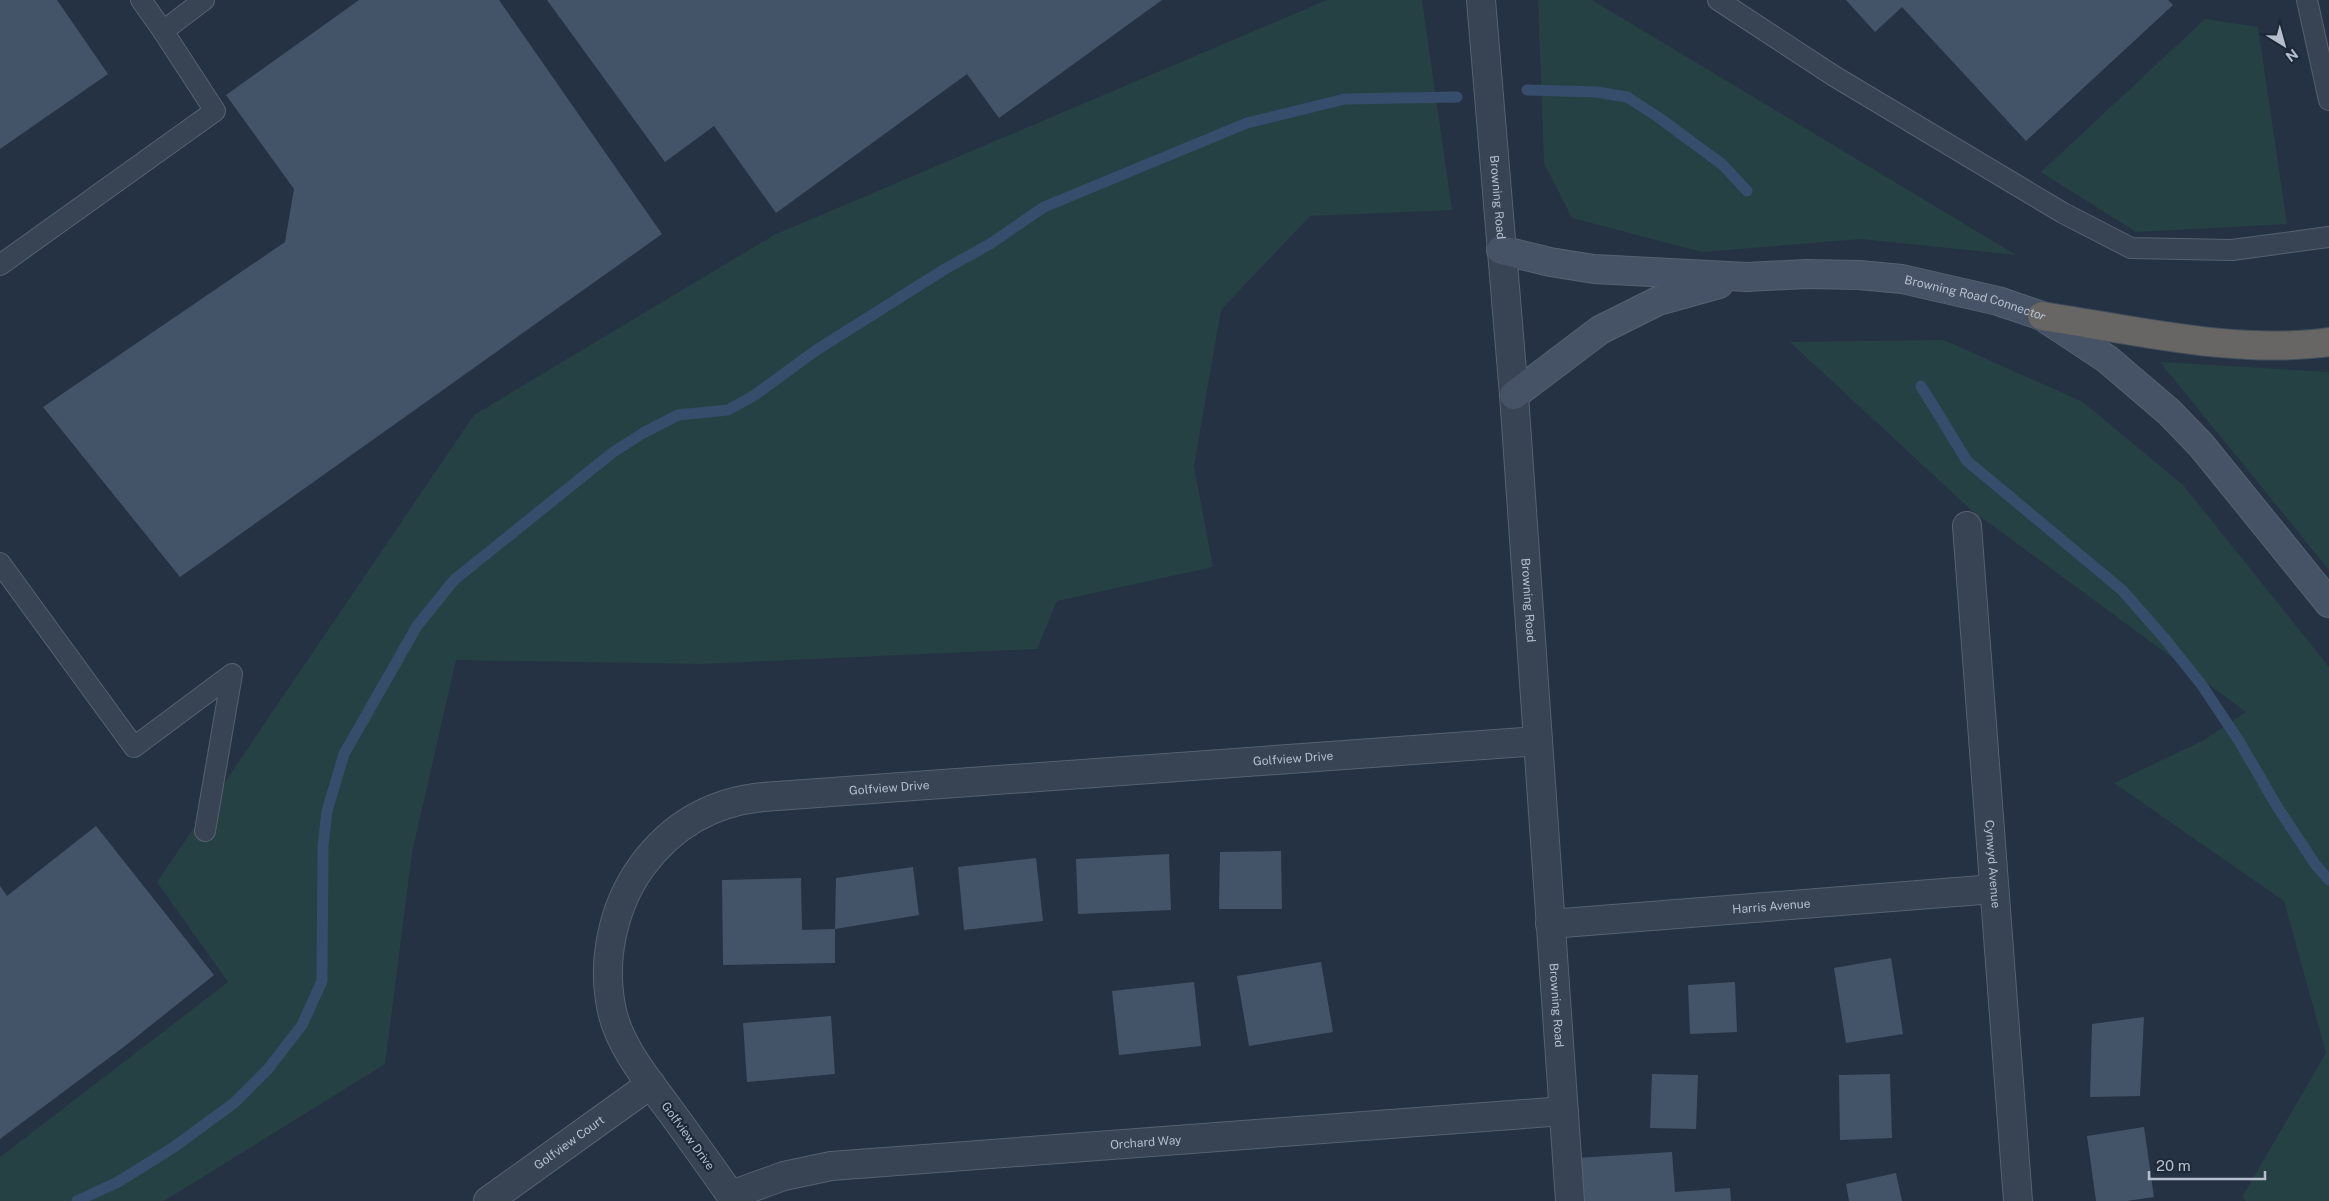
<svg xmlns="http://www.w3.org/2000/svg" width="2329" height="1201" viewBox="0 0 2329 1201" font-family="'Public Sans',sans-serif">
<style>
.green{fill:#264144}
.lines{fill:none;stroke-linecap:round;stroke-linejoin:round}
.stream{stroke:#364e6c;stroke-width:11}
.building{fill:#445468}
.service-casing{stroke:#566270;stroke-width:22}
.minor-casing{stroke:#566270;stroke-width:30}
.tertiary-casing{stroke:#566270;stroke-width:30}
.secondary-casing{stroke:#566270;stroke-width:30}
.trunk-casing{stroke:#434f5d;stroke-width:30}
.service{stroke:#384453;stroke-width:20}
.minor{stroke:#384453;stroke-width:28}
.tertiary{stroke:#384453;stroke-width:28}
.secondary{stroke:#465366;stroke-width:28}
.trunk{stroke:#686664;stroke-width:28}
.labels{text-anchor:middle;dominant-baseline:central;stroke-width:4.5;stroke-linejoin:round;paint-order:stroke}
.street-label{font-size:12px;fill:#b5bfcd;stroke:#1d2938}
</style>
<rect width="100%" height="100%" fill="#243243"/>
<g class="green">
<polygon points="1327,0 1422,0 1452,210 1310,216 1221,310 1194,466 1213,567 1057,601 1037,649 702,664 456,660 412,853 385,1064 164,1201 0,1201 0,1157 228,982 157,882 474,415 774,235"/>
<polygon points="1538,0 1592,0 2016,255 1862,239 1702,252 1572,218 1544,163"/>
<polygon points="2205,19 2258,27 2287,224 2136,232 2041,172"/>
<polygon points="1944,340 2083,402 2184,486 2329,667 2329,1201 2246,1201 2242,1197 2326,1053 2284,901 2114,783 2204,740 2246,712 1970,509 1790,342"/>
<polygon points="2160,362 2329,372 2329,570"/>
</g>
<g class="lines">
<g class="stream">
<polyline points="1527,90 1596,92 1627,97 1658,117 1723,165 1747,191"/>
<polyline points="1921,386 1967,461 2122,590 2165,639 2201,684 2239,741 2278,808 2315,864 2329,880"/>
<polyline points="77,1201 118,1182 174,1147 234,1103 268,1069 302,1025 322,981 323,846 327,811 344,754 417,626 454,580 612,453 643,433 678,415 728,410 755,395 815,351 945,269 990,244 1044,207 1247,123 1345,99 1457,97"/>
</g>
</g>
<g class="building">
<polygon points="0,0 57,0 108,74 0,149"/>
<polygon points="359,0 499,0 662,234 180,577 43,407 285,242 294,189 226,95"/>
<polygon points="547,0 1162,0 999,118 967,74 776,213 714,126 665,162"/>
<polygon points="1846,0 2168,0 2173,5 2026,141 1902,7 1875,32"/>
<polygon points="96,826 214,975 125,1046 0,1139 0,886 7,896"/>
<polygon points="1281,851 1282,909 1219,909 1220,852"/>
<polygon points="1169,854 1171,910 1078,914 1076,859"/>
<polygon points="1036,858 1043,921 964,930 958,867"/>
<polygon points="913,867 919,915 835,929 836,878"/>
<polygon points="801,878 802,930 835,929 835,963 723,965 722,880"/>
<polygon points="1891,958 1903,1034 1846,1043 1834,968"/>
<polygon points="1321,962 1333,1032 1249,1046 1237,976"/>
<polygon points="1194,982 1201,1046 1119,1055 1112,991"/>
<polygon points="1735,982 1737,1032 1690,1034 1688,985"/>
<polygon points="831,1016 835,1074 747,1082 743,1023"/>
<polygon points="2144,1017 2140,1096 2090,1097 2092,1024"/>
<polygon points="1652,1074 1698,1075 1696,1129 1650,1128"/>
<polygon points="1890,1074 1892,1138 1840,1140 1839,1075"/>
<polygon points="2144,1127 2154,1197 2127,1201 2096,1201 2087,1136"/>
<polygon points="1672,1152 1675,1192 1730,1188 1731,1201 1578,1201 1576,1158"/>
<polygon points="1896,1173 1902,1201 1849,1201 1846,1184"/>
</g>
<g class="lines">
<defs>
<g id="service">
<polyline points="141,0 163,31"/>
<polyline points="1718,0 1834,76 2063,213 2131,248 2232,250 2329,237"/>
<polyline points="2307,0 2329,100"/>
<polyline points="0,265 215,111 163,31 204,0"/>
<polyline points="0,563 134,747 232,674 205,831"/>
</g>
<g id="minor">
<path id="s1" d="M1967,526L2018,1201"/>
<path id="s2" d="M1550,924L1994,889"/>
<path id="s3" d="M731,1195L784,1176L831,1166L1564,1111"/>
<path id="s4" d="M488,1201L651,1084"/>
<path id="s5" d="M735,1201C713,1170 691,1139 669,1109C647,1079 620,1047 612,1011C601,961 613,906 642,866C672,825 713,802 763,797L1538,741"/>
</g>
<g id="tertiary">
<path id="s6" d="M1481,0L1514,395L1570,1201"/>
</g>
<g id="secondary">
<path id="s7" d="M1501,250L1550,262L1594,269L1747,277L1806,274L1859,275L1902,279L1998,301L2042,316L2107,359L2169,412L2201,445L2329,603"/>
<polyline points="1514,395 1600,330 1658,301 1719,284"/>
</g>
<path id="trunk" d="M2042,316C2134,330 2237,355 2329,342"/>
</defs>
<use href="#service" class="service-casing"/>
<use href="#minor" class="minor-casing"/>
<use href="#tertiary" class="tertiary-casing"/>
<use href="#secondary" class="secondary-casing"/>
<use href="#trunk" class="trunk-casing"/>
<use href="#service" class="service"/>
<use href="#minor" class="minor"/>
<use href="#tertiary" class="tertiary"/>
<use href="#secondary" class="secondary"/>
<use href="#trunk" class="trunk"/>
</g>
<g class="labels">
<g class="street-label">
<text stroke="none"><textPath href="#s6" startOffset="198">Browning Road</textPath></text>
<text stroke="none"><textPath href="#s7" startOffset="479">Browning Road Connector</textPath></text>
<text stroke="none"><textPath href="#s6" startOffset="602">Browning Road</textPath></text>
<text stroke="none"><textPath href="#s5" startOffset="1055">Golfview Drive</textPath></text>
<text stroke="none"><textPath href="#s5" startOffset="650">Golfview Drive</textPath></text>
<text stroke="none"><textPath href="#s1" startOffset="339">Cynwyd Avenue</textPath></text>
<text stroke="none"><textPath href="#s2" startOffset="222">Harris Avenue</textPath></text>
<text stroke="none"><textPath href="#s6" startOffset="1008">Browning Road</textPath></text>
<text transform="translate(688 1136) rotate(54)">Golfview Drive</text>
<text stroke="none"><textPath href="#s3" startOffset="420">Orchard Way</textPath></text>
<text stroke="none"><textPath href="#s4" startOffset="100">Golfview Court</textPath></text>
</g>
</g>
<g transform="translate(2284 45) rotate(143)" stroke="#1d2938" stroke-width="4" paint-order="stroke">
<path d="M0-4L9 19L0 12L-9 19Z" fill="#b5bfcd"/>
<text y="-8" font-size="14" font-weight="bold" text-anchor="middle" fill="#b5bfcd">N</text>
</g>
<path d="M2149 1171v8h116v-8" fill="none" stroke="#b5bfcd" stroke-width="2.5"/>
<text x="2156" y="1171" font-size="15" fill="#b5bfcd" stroke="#1d2938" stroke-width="4" paint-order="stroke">20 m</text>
</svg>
